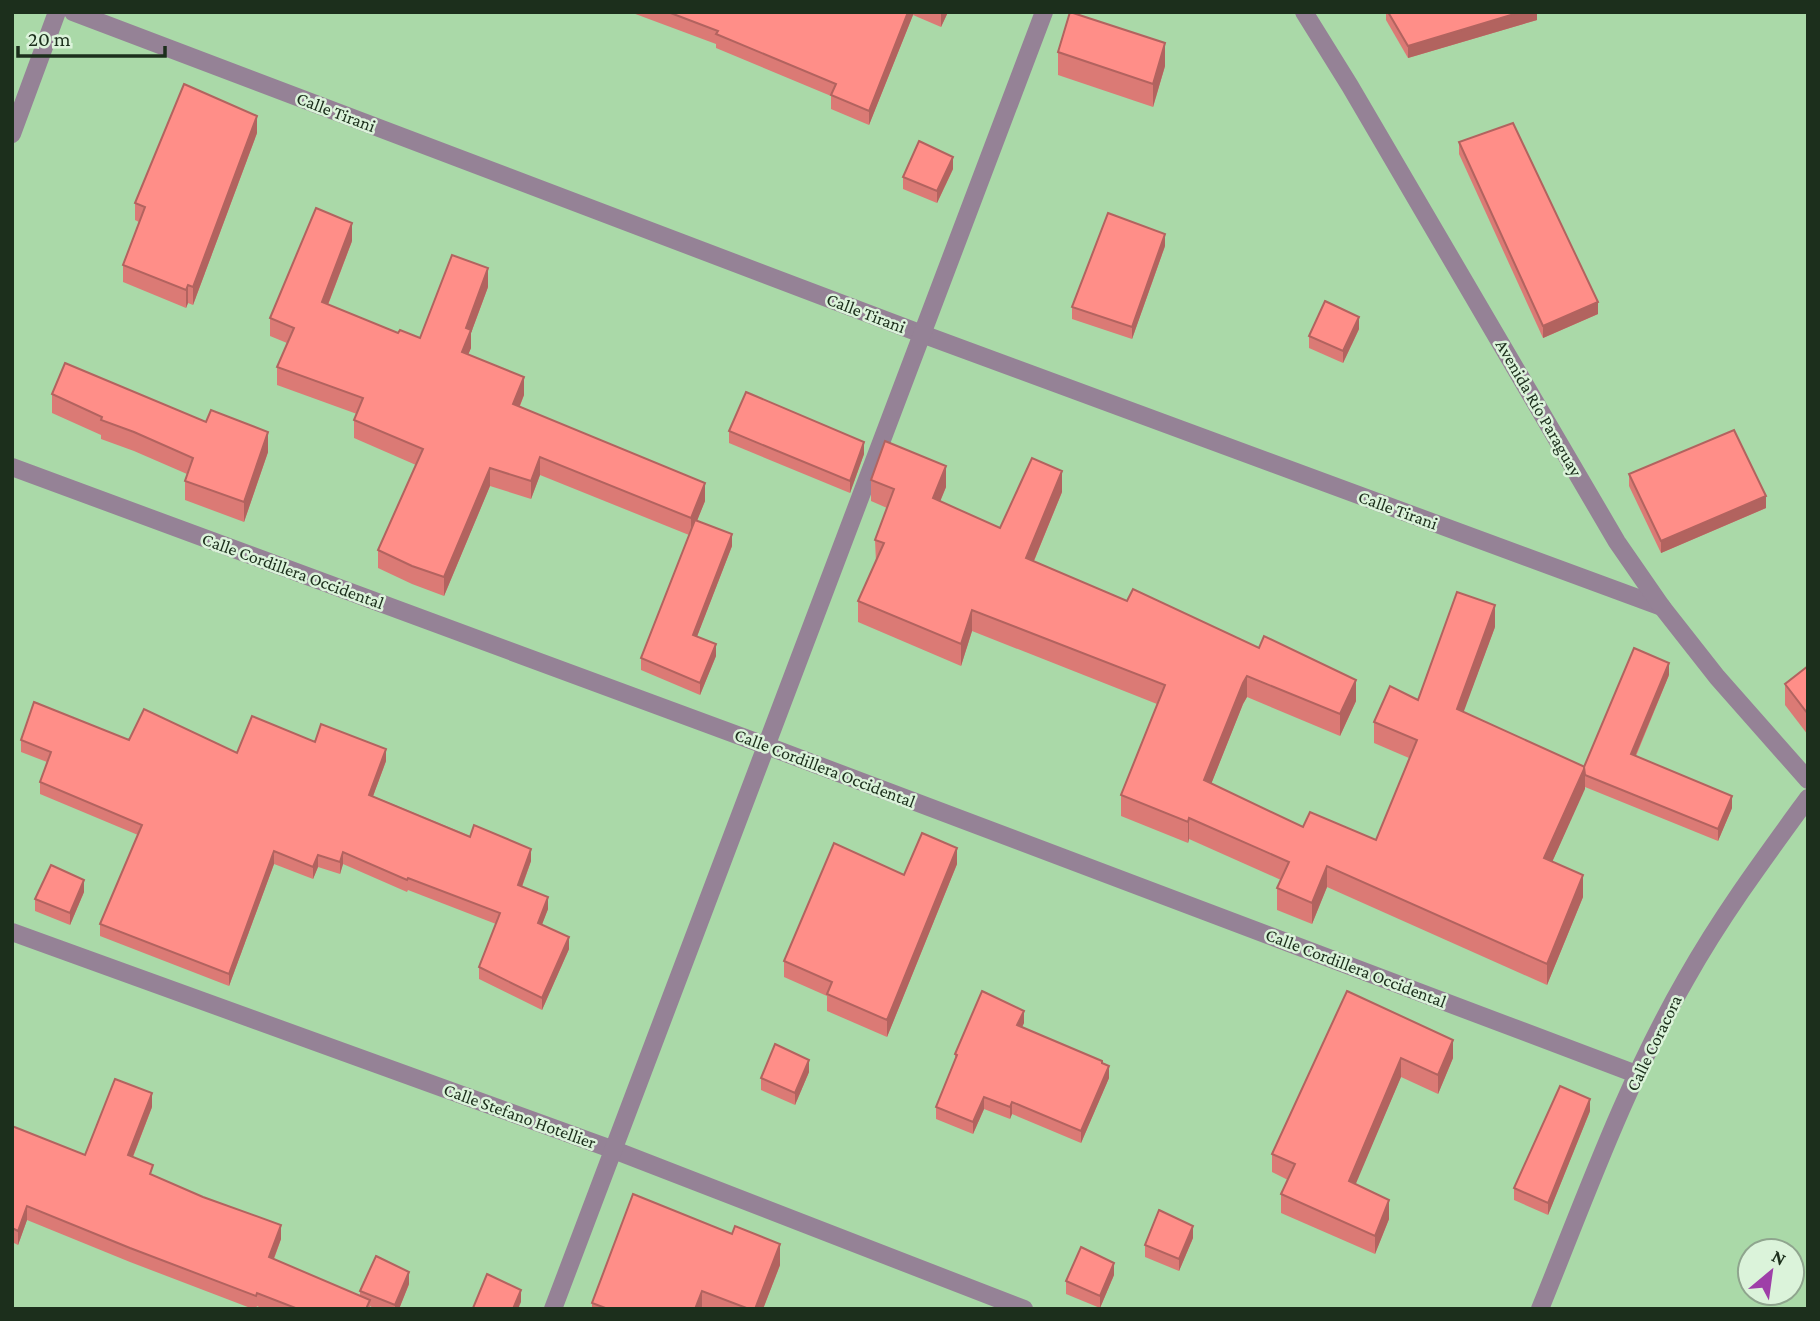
<svg xmlns="http://www.w3.org/2000/svg" width="1820" height="1321" viewBox="0 0 1820 1321" font-family="'Crimson Pro',serif">
<style>
.lines{fill:none;stroke-linecap:round;stroke-linejoin:round}
.minor{stroke:#958296;stroke-width:18}
.wall{fill:#db7a75}
.shaded-wall{fill:#b2635f}
.building{fill:#ff8e88;stroke:#b2635f;stroke-width:2}
.labels{text-anchor:middle;dominant-baseline:central;stroke-width:5;stroke-linejoin:round;paint-order:stroke}
.street-label{font-size:18px;fill:#1c2f1c;stroke:#dbf3da}
</style>
<rect width="100%" height="100%" fill="#aad9a8"/>
<g class="lines">
<g class="minor">
<polyline points="73,12 922,334 1662,607"/>
<polyline points="1304,12 1350,86 1617,542 1662,607 1717,677 1808,780"/>
<polyline points="12,134 57,12"/>
<polyline points="12,467 767,746 1636,1074"/>
<polyline points="12,932 614,1150 1024,1309"/>
<polyline points="553,1309 1044,12"/>
<path d="M1540,1309C1585,1198 1626,1083 1686,979C1722,915 1765,857 1808,798"/>
</g>
</g>
<g class="wall">
<polygon points="630,12 948,12 941,27 913,15 869,125 831,109 831,96 716,48 716,44"/>
<polygon points="1386,12 1537,12 1537,20 1408,58 1386,20"/>
<polygon points="1058,52 1165,66 1153,107 1058,75"/>
<polygon points="257,133 193,305 188,303 186,308 123,282 123,265 139,222 135,220 135,203"/>
<polygon points="1459,142 1598,314 1543,338 1459,154"/>
<polygon points="953,169 937,203 903,189 903,177"/>
<polygon points="352,241 328,305 398,333 420,338 488,287 471,333 471,348 468,354 524,395 520,406 705,501 697,520 732,546 697,636 716,656 700,695 641,670 641,658 689,535 540,475 531,499 490,486 444,596 412,584 378,568 378,550 416,465 354,438 354,420 357,414 277,385 277,367 287,343 270,336 270,318"/>
<polygon points="1165,246 1132,339 1072,319 1072,307"/>
<polygon points="1359,329 1343,363 1309,348 1309,336"/>
<polygon points="52,394 268,452 244,522 185,500 185,481 187,474 134,451 101,439 101,435 52,413"/>
<polygon points="729,431 864,454 850,493 729,443"/>
<polygon points="1629,474 1766,508 1661,553 1629,486"/>
<polygon points="871,480 946,487 940,501 1000,528 1062,492 1034,561 1356,701 1340,736 1247,697 1243,704 1211,784 1303,827 1376,840 1409,758 1374,743 1374,722 1418,700 1495,627 1463,712 1584,767 1669,675 1636,756 1732,808 1718,841 1585,787 1552,862 1583,897 1547,985 1327,887 1312,924 1277,910 1277,888 1281,880 1189,839 1188,843 1121,816 1121,795 1157,704 972,631 961,666 858,622 858,601 876,562 875,540 887,508 871,501"/>
<polygon points="1808,666 1808,735 1785,705 1785,684"/>
<polygon points="21,740 129,740 237,753 315,742 386,761 373,796 531,861 522,887 548,909 542,924 569,949 542,1010 479,979 479,967 496,924 408,890 407,892 343,864 340,874 318,867 313,879 274,864 229,986 100,936 100,924 138,835 40,794 40,782 47,762 21,752"/>
<polygon points="957,864 887,1037 827,1011 827,996 784,977 784,961 904,875"/>
<polygon points="84,892 70,925 35,911 35,899"/>
<polygon points="1347,991 1453,1058 1438,1094 1401,1077 1355,1184 1389,1219 1375,1254 1281,1213 1281,1194 1288,1180 1272,1172 1272,1154"/>
<polygon points="1024,1023 1022,1027 1102,1063 1109,1078 1081,1143 1012,1114 1010,1119 984,1109 973,1134 936,1119 936,1107 955,1059 955,1054"/>
<polygon points="809,1072 795,1105 761,1090 761,1078"/>
<polygon points="152,1107 133,1157 153,1176 281,1239 274,1259 360,1296 360,1291 409,1284 399,1309 375,1309 370,1306 370,1309 263,1309 257,1306 256,1309 253,1309 130,1262 27,1220 18,1245 12,1242 12,1126 85,1155"/>
<polygon points="1590,1111 1548,1215 1514,1200 1514,1188"/>
<polygon points="732,1234 780,1265 763,1309 592,1309 592,1303"/>
<polygon points="1193,1238 1179,1271 1145,1257 1145,1245"/>
<polygon points="1114,1275 1100,1308 1066,1294 1066,1281"/>
</g>
<g class="shaded-wall">
<polygon points="908,12 913,12 913,15 869,125 869,111"/>
<polygon points="941,12 948,12 941,27"/>
<polygon points="1521,12 1537,12 1537,20 1408,58 1408,46"/>
<polygon points="1165,43 1165,66 1153,107 1153,84"/>
<polygon points="257,116 257,133 193,305 193,287"/>
<polygon points="953,157 953,169 937,203 937,191"/>
<polygon points="352,223 352,241 322,320 322,302"/>
<polygon points="1165,234 1165,246 1132,339 1132,327"/>
<polygon points="488,268 488,287 471,333 471,348 462,370 462,352 466,328"/>
<polygon points="188,285 188,303 186,308 186,290"/>
<polygon points="1598,302 1598,314 1543,338 1543,326"/>
<polygon points="1359,317 1359,329 1343,363 1343,351"/>
<polygon points="524,377 524,395 513,422 513,404"/>
<polygon points="268,432 268,452 244,522 244,502"/>
<polygon points="864,442 864,454 850,493 850,481"/>
<polygon points="540,457 540,475 531,499 531,481"/>
<polygon points="946,466 946,487 933,519 933,498"/>
<polygon points="490,468 490,486 444,596 444,577"/>
<polygon points="1062,471 1062,492 1026,580 1026,558"/>
<polygon points="705,483 705,501 691,536 691,518"/>
<polygon points="1766,496 1766,508 1661,553 1661,541"/>
<polygon points="732,534 732,546 693,647 693,635"/>
<polygon points="1495,605 1495,627 1457,730 1457,709"/>
<polygon points="972,610 972,631 961,666 961,644"/>
<polygon points="716,644 716,656 700,695 700,683"/>
<polygon points="1669,663 1669,675 1631,766 1631,754"/>
<polygon points="1247,676 1247,697 1243,704 1204,802 1204,780 1243,683"/>
<polygon points="1356,680 1356,701 1340,736 1340,714"/>
<polygon points="386,749 386,761 369,807 369,795"/>
<polygon points="1585,767 1585,789 1544,880 1544,858"/>
<polygon points="1732,796 1732,808 1718,841 1718,829"/>
<polygon points="1189,818 1189,839 1188,843 1188,822"/>
<polygon points="957,848 957,864 887,1037 887,1020"/>
<polygon points="531,849 531,861 518,897 518,885"/>
<polygon points="274,851 274,864 229,986 229,974"/>
<polygon points="343,852 343,864 340,874 340,862"/>
<polygon points="318,855 318,867 313,879 313,867"/>
<polygon points="1327,866 1327,887 1312,924 1312,903"/>
<polygon points="1583,875 1583,897 1547,985 1547,964"/>
<polygon points="84,880 84,892 70,925 70,913"/>
<polygon points="548,897 548,909 538,935 538,923"/>
<polygon points="569,937 569,949 542,1010 542,998"/>
<polygon points="1024,1011 1024,1023 1017,1037 1017,1025"/>
<polygon points="1453,1040 1453,1058 1438,1094 1438,1075"/>
<polygon points="1401,1058 1401,1077 1349,1200 1349,1181"/>
<polygon points="809,1060 809,1072 795,1105 795,1093"/>
<polygon points="1109,1066 1109,1078 1081,1143 1081,1131"/>
<polygon points="152,1093 152,1107 128,1169 128,1155"/>
<polygon points="984,1097 984,1109 973,1134 973,1122"/>
<polygon points="1590,1099 1590,1111 1548,1215 1548,1203"/>
<polygon points="1012,1102 1012,1114 1010,1119 1010,1107"/>
<polygon points="1389,1200 1389,1219 1375,1254 1375,1236"/>
<polygon points="27,1206 27,1220 18,1245 18,1231"/>
<polygon points="281,1225 281,1239 269,1271 269,1257"/>
<polygon points="1193,1226 1193,1238 1179,1271 1179,1259"/>
<polygon points="780,1244 780,1265 763,1309 755,1309"/>
<polygon points="1114,1263 1114,1275 1100,1308 1100,1296"/>
<polygon points="409,1272 409,1284 399,1309 395,1309 395,1305"/>
<polygon points="521,1290 521,1302 518,1309 513,1309"/>
<polygon points="702,1291 702,1309 695,1309"/>
</g>
<g class="building">
<polygon points="668,12 908,12 869,111 831,95 836,84 716,34 718,31"/>
<polygon points="1070,12 1165,43 1153,84 1058,52"/>
<polygon points="1388,12 1521,12 1408,46"/>
<polygon points="184,84 257,116 193,287 188,285 186,290 123,265 145,207 135,203"/>
<polygon points="1513,123 1598,302 1543,326 1459,142"/>
<polygon points="919,141 953,157 937,191 903,177"/>
<polygon points="316,208 352,223 322,302 398,333 400,330 420,338 452,255 488,268 466,328 471,330 462,352 524,377 513,404 705,483 691,518 540,457 531,481 490,468 444,577 412,566 378,550 423,449 354,420 363,398 277,367 294,328 270,318"/>
<polygon points="1108,213 1165,234 1132,327 1072,307"/>
<polygon points="1325,301 1359,317 1343,351 1309,336"/>
<polygon points="65,363 206,422 211,410 268,432 244,502 185,481 193,458 134,432 101,420 102,417 52,394"/>
<polygon points="746,392 864,442 850,481 729,431"/>
<polygon points="1734,430 1766,496 1661,541 1629,474"/>
<polygon points="885,441 946,466 933,498 1000,528 1032,458 1062,471 1026,558 1127,601 1133,589 1259,648 1264,636 1356,680 1340,714 1247,676 1243,683 1204,780 1303,827 1310,812 1376,840 1417,740 1374,722 1390,686 1418,700 1457,592 1495,605 1457,709 1585,767 1544,858 1583,875 1547,964 1327,866 1312,903 1277,888 1289,862 1189,818 1188,822 1121,795 1165,685 972,610 961,644 858,601 884,543 875,540 894,489 871,480"/>
<polygon points="695,520 732,534 693,635 716,644 700,683 641,658"/>
<polygon points="1634,648 1669,663 1631,754 1732,796 1718,829 1585,775 1584,767"/>
<polygon points="1808,666 1808,714 1785,684"/>
<polygon points="34,702 129,740 144,709 237,753 252,716 315,742 321,724 386,749 369,795 470,837 474,825 531,849 518,885 548,897 538,923 569,937 542,998 479,967 500,913 408,878 407,880 343,852 340,862 318,855 313,867 274,851 229,974 100,924 142,825 40,782 51,752 21,740"/>
<polygon points="922,833 957,848 887,1020 827,994 832,982 784,961 834,843 904,875"/>
<polygon points="51,865 84,880 70,913 35,899"/>
<polygon points="982,991 1024,1011 1017,1025 1102,1061 1102,1063 1109,1066 1081,1131 1012,1102 1010,1107 984,1097 973,1122 936,1107 957,1055 955,1054"/>
<polygon points="1347,991 1453,1040 1438,1075 1401,1058 1349,1181 1389,1200 1375,1236 1281,1194 1295,1164 1272,1154"/>
<polygon points="775,1044 809,1060 795,1093 761,1078"/>
<polygon points="115,1079 152,1093 128,1155 153,1165 150,1174 203,1197 281,1225 269,1257 370,1300 366,1309 298,1309 257,1293 256,1296 130,1248 27,1206 18,1231 12,1228 12,1126 85,1155"/>
<polygon points="1560,1086 1590,1099 1548,1203 1514,1188"/>
<polygon points="633,1194 732,1234 735,1226 780,1244 755,1309 749,1309 702,1291 695,1309 608,1309 592,1303"/>
<polygon points="1159,1210 1193,1226 1179,1259 1145,1245"/>
<polygon points="1081,1247 1114,1263 1100,1296 1066,1281"/>
<polygon points="376,1256 409,1272 395,1305 360,1291"/>
<polygon points="487,1274 521,1290 513,1309 473,1308"/>
</g>
<g class="labels">
<g class="street-label">
<text transform="translate(336 112) rotate(21)">Calle Tirani</text>
<text transform="translate(866 313) rotate(21)">Calle Tirani</text>
<text transform="translate(1539 408) rotate(60)">Avenida Río Paraguay</text>
<text transform="translate(1398 510) rotate(20)">Calle Tirani</text>
<text transform="translate(293 571) rotate(20)">Calle Cordillera Occidental</text>
<text transform="translate(825 768) rotate(21)">Calle Cordillera Occidental</text>
<text transform="translate(1356 968) rotate(21)">Calle Cordillera Occidental</text>
<text transform="translate(1654 1043) rotate(-64)">Calle Coracora</text>
<text transform="translate(520 1116) rotate(20)">Calle Stefano Hotellier</text>
</g>
</g>
<rect width="1820" height="1321" fill="none" stroke="#1c2f1c" stroke-width="28"/>
<g transform="translate(1771 1272) rotate(29)"><circle r="33" fill="#dbf3da" stroke="#8fa58e" stroke-width="2"/>
<path d="M0-5L12 26L0 18L-12 26Z" fill="#9e3fa8"/>
<text y="-10" font-size="19" font-weight="bold" text-anchor="middle" fill="#1c2f1c">N</text>
</g>
<path d="M18 46v10h147v-10" fill="none" stroke="#1c2f1c" stroke-width="3.5"/>
<text x="28" y="46" font-size="21" fill="#1c2f1c" stroke="#dbf3da" stroke-width="5" paint-order="stroke">20 m</text>
</svg>
